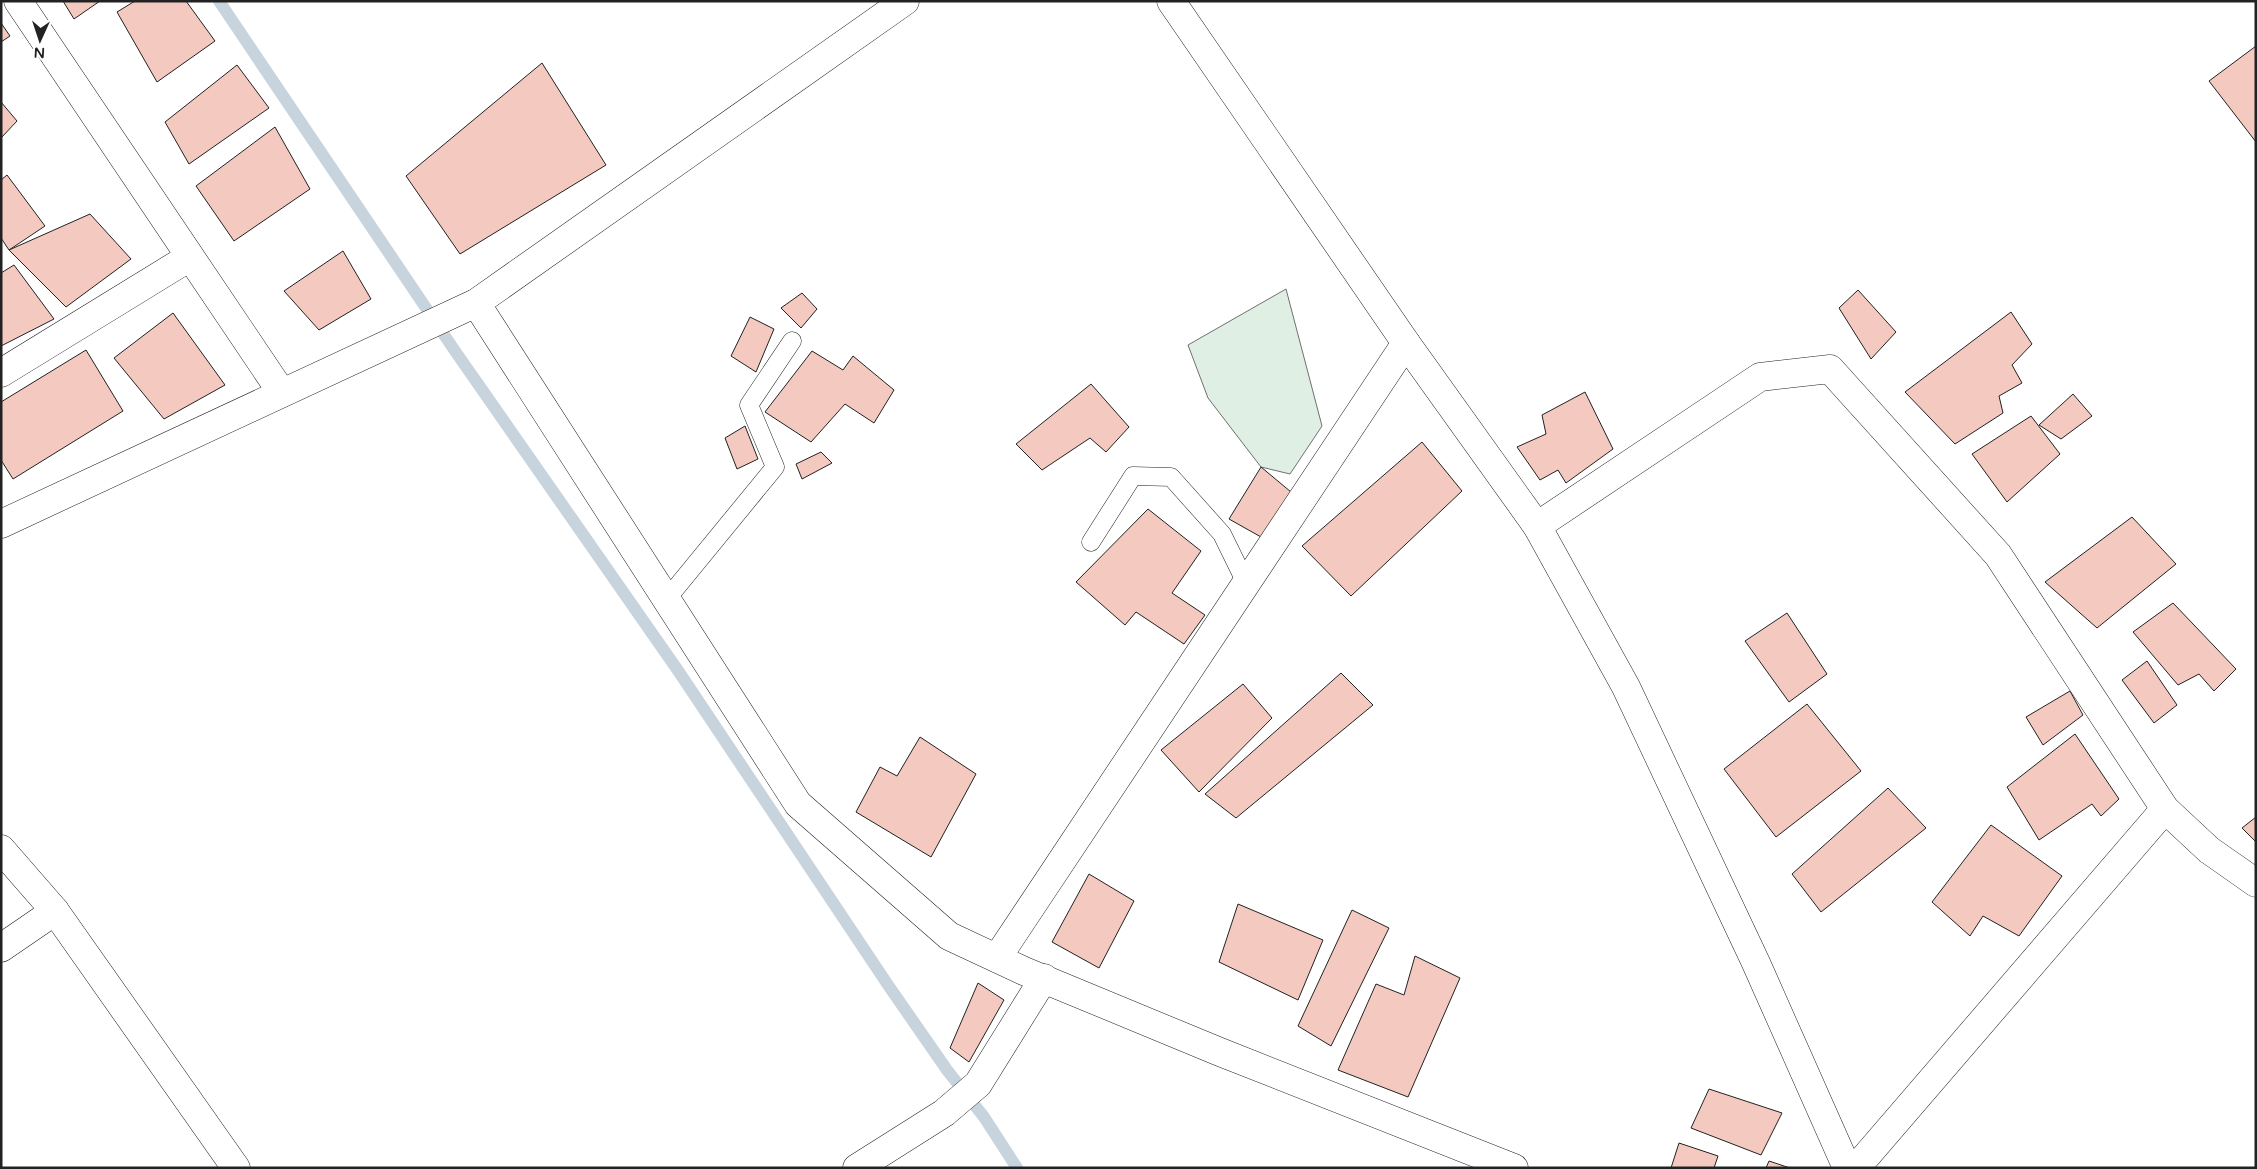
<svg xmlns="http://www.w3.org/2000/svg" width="2257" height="1169" viewBox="0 0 2257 1169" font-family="'Varela Round',sans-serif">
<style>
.green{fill:#e0efe3;stroke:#6f6f6f}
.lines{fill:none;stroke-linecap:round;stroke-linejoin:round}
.stream{stroke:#c7d3dd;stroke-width:12}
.building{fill:#f3c9c0;stroke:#222}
.service-casing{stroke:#222;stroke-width:19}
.minor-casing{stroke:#222;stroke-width:29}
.service{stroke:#fff;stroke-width:18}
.minor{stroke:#fff;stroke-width:28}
</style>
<rect width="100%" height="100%" fill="#fff"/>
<polygon class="green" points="1286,289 1322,426 1290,474 1261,467 1208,398 1188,345"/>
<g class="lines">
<polyline class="stream" points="219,1 455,351 679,672 888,985 947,1070 984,1117 1017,1168"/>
</g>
<g class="building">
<polygon points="63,1 100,1 74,19"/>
<polygon points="135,1 186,1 215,41 157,82 117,12"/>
<polygon points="1,23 10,36 1,42"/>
<polygon points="2256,46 2256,142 2209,81"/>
<polygon points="542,63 606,165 460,254 406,176"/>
<polygon points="237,65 269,108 189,164 165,122"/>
<polygon points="1,102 17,121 1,138"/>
<polygon points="275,127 310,189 234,241 196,186"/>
<polygon points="7,175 45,226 9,250 1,238 1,180"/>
<polygon points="90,214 131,259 66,307 9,250"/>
<polygon points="343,251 371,299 319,330 284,291"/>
<polygon points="14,265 54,319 1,346 1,273"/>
<polygon points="1858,290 1896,332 1871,359 1839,308"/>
<polygon points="802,293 817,309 801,328 781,308"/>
<polygon points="2011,312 2032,344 2012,365 2022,383 1999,396 2003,413 1955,444 1905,392"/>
<polygon points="173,313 225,385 164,419 114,358"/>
<polygon points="750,317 774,329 756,372 731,356"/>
<polygon points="86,350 123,411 13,479 1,460 1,402"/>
<polygon points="812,351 843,370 853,356 894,390 874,423 845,404 811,442 765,412"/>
<polygon points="1091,384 1129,427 1106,452 1090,438 1042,470 1016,444"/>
<polygon points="1585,392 1613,449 1566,483 1558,470 1540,480 1517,447 1546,434 1542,415"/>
<polygon points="2073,394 2092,416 2061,439 2039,425"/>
<polygon points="2031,416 2060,454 2007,502 1972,454"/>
<polygon points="745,426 758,459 737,469 725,438"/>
<polygon points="1422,442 1462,491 1351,596 1302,546"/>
<polygon points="821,452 832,463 802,479 796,464"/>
<polygon points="1261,467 1291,492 1261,537 1229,519"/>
<polygon points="1148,509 1201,551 1172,593 1205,615 1184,644 1136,612 1125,625 1076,582"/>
<polygon points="2132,517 2176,564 2097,628 2045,582"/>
<polygon points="2173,603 2236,669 2214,691 2199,674 2178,685 2133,632"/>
<polygon points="1787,613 1827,674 1789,702 1745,641"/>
<polygon points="2147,661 2177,705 2154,723 2122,680"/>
<polygon points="1341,673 1373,705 1236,818 1205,794"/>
<polygon points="1243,684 1272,718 1199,792 1161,750"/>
<polygon points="2070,691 2083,715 2043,745 2026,717"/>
<polygon points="1807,704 1861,771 1776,837 1724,769"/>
<polygon points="2075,734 2119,799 2101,816 2092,804 2039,840 2007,787"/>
<polygon points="920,737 976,774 931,857 856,812 880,767 897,776"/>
<polygon points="1888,788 1926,828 1821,912 1792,874"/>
<polygon points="2256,817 2256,842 2242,828"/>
<polygon points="1991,825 2062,876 2019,936 1983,916 1970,936 1932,902"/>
<polygon points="1089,874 1134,901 1099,968 1052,942"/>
<polygon points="1238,904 1323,940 1298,1000 1219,962"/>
<polygon points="1352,910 1389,928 1331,1046 1298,1026"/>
<polygon points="1415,956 1460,978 1408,1097 1338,1070 1376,984 1404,995"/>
<polygon points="978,983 1004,1000 969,1062 950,1048"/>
<polygon points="1709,1089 1782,1113 1761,1155 1691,1128"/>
<polygon points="1679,1143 1718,1156 1714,1168 1671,1168"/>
<polygon points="1769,1161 1790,1168 1766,1168"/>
</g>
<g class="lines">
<defs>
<g id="service">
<polyline points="1091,542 1133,476 1171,477 1222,534 1246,583"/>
<polyline points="666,600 775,467 749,405 792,341"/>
</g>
<g id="minor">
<polyline points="18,1 282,393"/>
<polyline points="1171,1 1406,343 1537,526 1626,687 1756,963 1847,1168"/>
<polyline points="476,303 798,804 949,936 1024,971 1220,1052 1514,1168"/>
<polyline points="1,373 190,257"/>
<polyline points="1,524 476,303 905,1"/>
<polyline points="1537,526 1760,377 1830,369 1998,555 2165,809 2209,850 2256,883"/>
<polyline points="1,849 55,911 236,1168"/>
<polyline points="1,948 55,911"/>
<polyline points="997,958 1406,343"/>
<polyline points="857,1168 944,1113 978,1084 1044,978"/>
<polyline points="1856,1168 2165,809"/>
</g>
</defs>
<use href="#service" class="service-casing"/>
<use href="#minor" class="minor-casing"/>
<use href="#service" class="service"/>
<use href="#minor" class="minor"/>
</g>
<rect width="2257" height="1169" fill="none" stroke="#222222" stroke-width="5"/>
<g transform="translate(40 40) rotate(183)" stroke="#ffffff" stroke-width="4" paint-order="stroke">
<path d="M0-4L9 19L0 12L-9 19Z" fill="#222222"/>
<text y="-8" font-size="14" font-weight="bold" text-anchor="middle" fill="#222222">N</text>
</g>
</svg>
